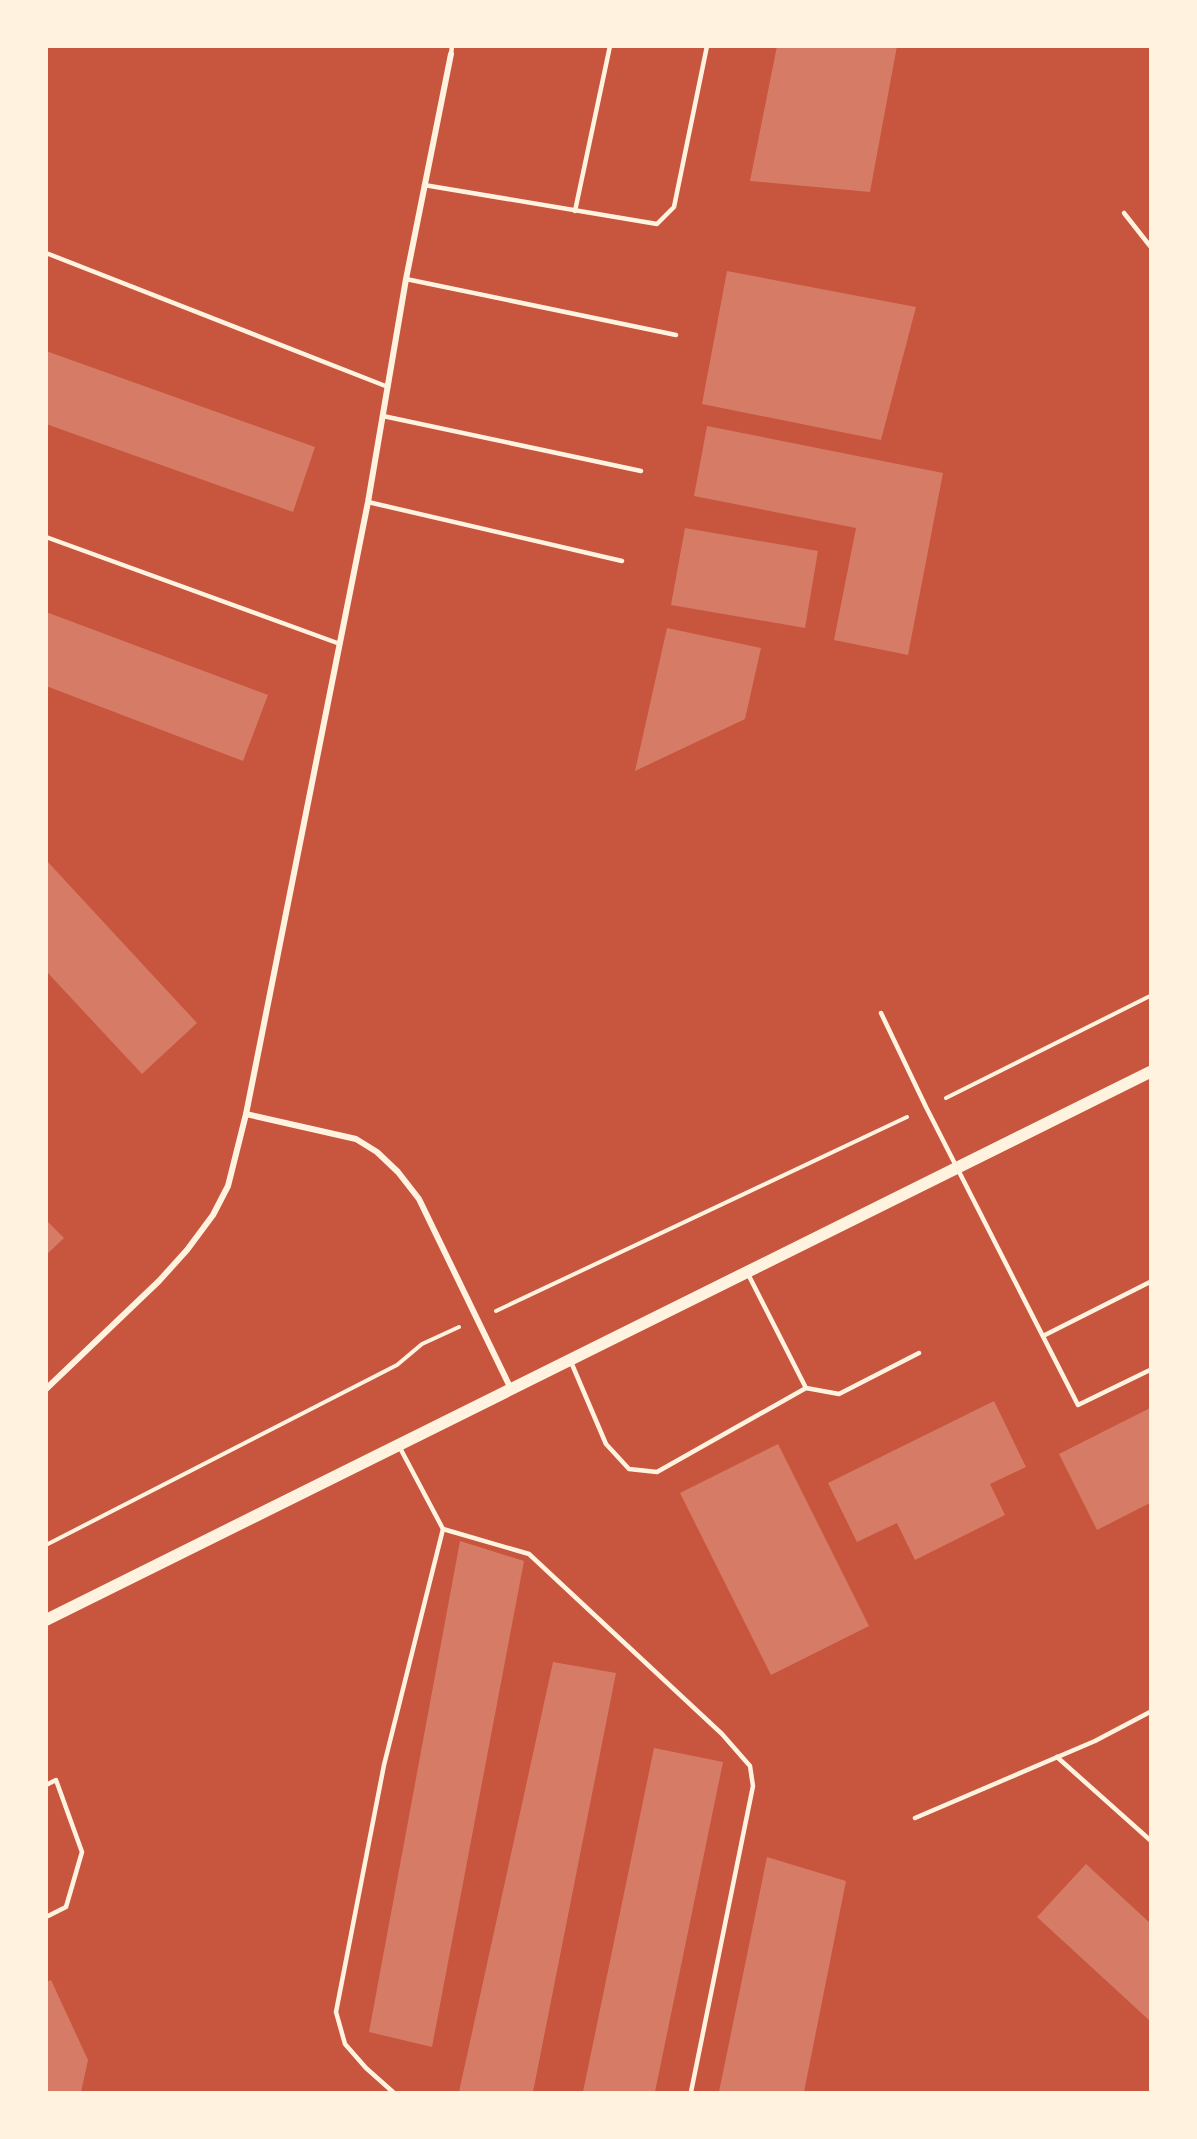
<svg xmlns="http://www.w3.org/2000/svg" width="1197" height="2139" viewBox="0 0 1197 2139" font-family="'Fira Sans',sans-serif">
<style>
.building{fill:#d67c66}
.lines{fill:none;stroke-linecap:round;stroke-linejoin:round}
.path{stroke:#fff3e0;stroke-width:4}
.service{stroke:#fff3e0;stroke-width:4.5}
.minor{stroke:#fff3e0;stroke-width:6}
.secondary{stroke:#fff3e0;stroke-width:12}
</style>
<rect width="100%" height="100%" fill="#c8553d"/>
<g class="building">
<polygon points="777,46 897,46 870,192 750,181"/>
<polygon points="727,271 916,307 881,440 702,404"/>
<polygon points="46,351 315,447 293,512 46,424"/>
<polygon points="707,426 943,473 908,655 834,640 856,528 694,496"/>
<polygon points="685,528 818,551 805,628 671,605"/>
<polygon points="46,612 268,695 243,761 46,686"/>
<polygon points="667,628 761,648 745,719 635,771"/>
<polygon points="46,860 197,1023 142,1074 46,971"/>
<polygon points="46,1220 64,1238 46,1255"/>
<polygon points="994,1401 1026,1467 990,1484 1005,1515 915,1560 897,1523 857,1542 828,1483"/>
<polygon points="1150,1408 1150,1503 1097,1530 1059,1454"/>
<polygon points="778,1444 869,1626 771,1675 680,1493"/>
<polygon points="460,1541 524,1561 432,2047 369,2032"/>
<polygon points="553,1662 616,1673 533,2092 459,2092"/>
<polygon points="654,1748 723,1762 655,2092 583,2092"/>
<polygon points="767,1857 846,1881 804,2092 719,2092"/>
<polygon points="1086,1864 1150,1923 1150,2021 1037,1917"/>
<polygon points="51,1980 88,2060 81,2092 46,2092 46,1982"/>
</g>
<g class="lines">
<g class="path">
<polyline points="946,1098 1150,996"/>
<polyline points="496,1311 907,1117"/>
<polyline points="46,1545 397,1365 422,1344 459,1327"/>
</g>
<g class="service">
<polyline points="451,54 452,46"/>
<polyline points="424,185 657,224 674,207 707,46"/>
<polyline points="575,211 610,46"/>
<polyline points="1124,213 1150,246"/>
<polyline points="46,253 388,387"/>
<polyline points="406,279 676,335"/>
<polyline points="383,416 641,471"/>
<polyline points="368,502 622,561"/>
<polyline points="46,537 340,644"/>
<polyline points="881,1013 926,1107 1078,1405 1150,1370"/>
<polyline points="748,1274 806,1388 839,1394 919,1353"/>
<polyline points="1043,1336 1150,1282"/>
<polyline points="571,1362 606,1444 629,1469 657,1472 806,1388"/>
<polyline points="443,1529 529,1554 722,1734 750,1766 753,1786 691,2092"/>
<polyline points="1057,1757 1150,1840"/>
<polyline points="46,1785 56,1780 82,1852 66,1907 46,1917"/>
<polyline points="915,1818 1095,1741 1150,1712"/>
<polyline points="393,2092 366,2068 345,2044 336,2012 384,1765 443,1529 399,1446"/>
</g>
<g class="minor">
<polyline points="246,1114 356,1139 377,1152 398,1172 419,1199 511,1389"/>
<polyline points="46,1389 159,1281 187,1250 213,1215 228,1186 246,1114 368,502 406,279 451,54"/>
</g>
<polyline class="secondary" points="46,1620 1150,1072"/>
</g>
<rect width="1197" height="2139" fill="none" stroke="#fff3e0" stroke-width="96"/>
</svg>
